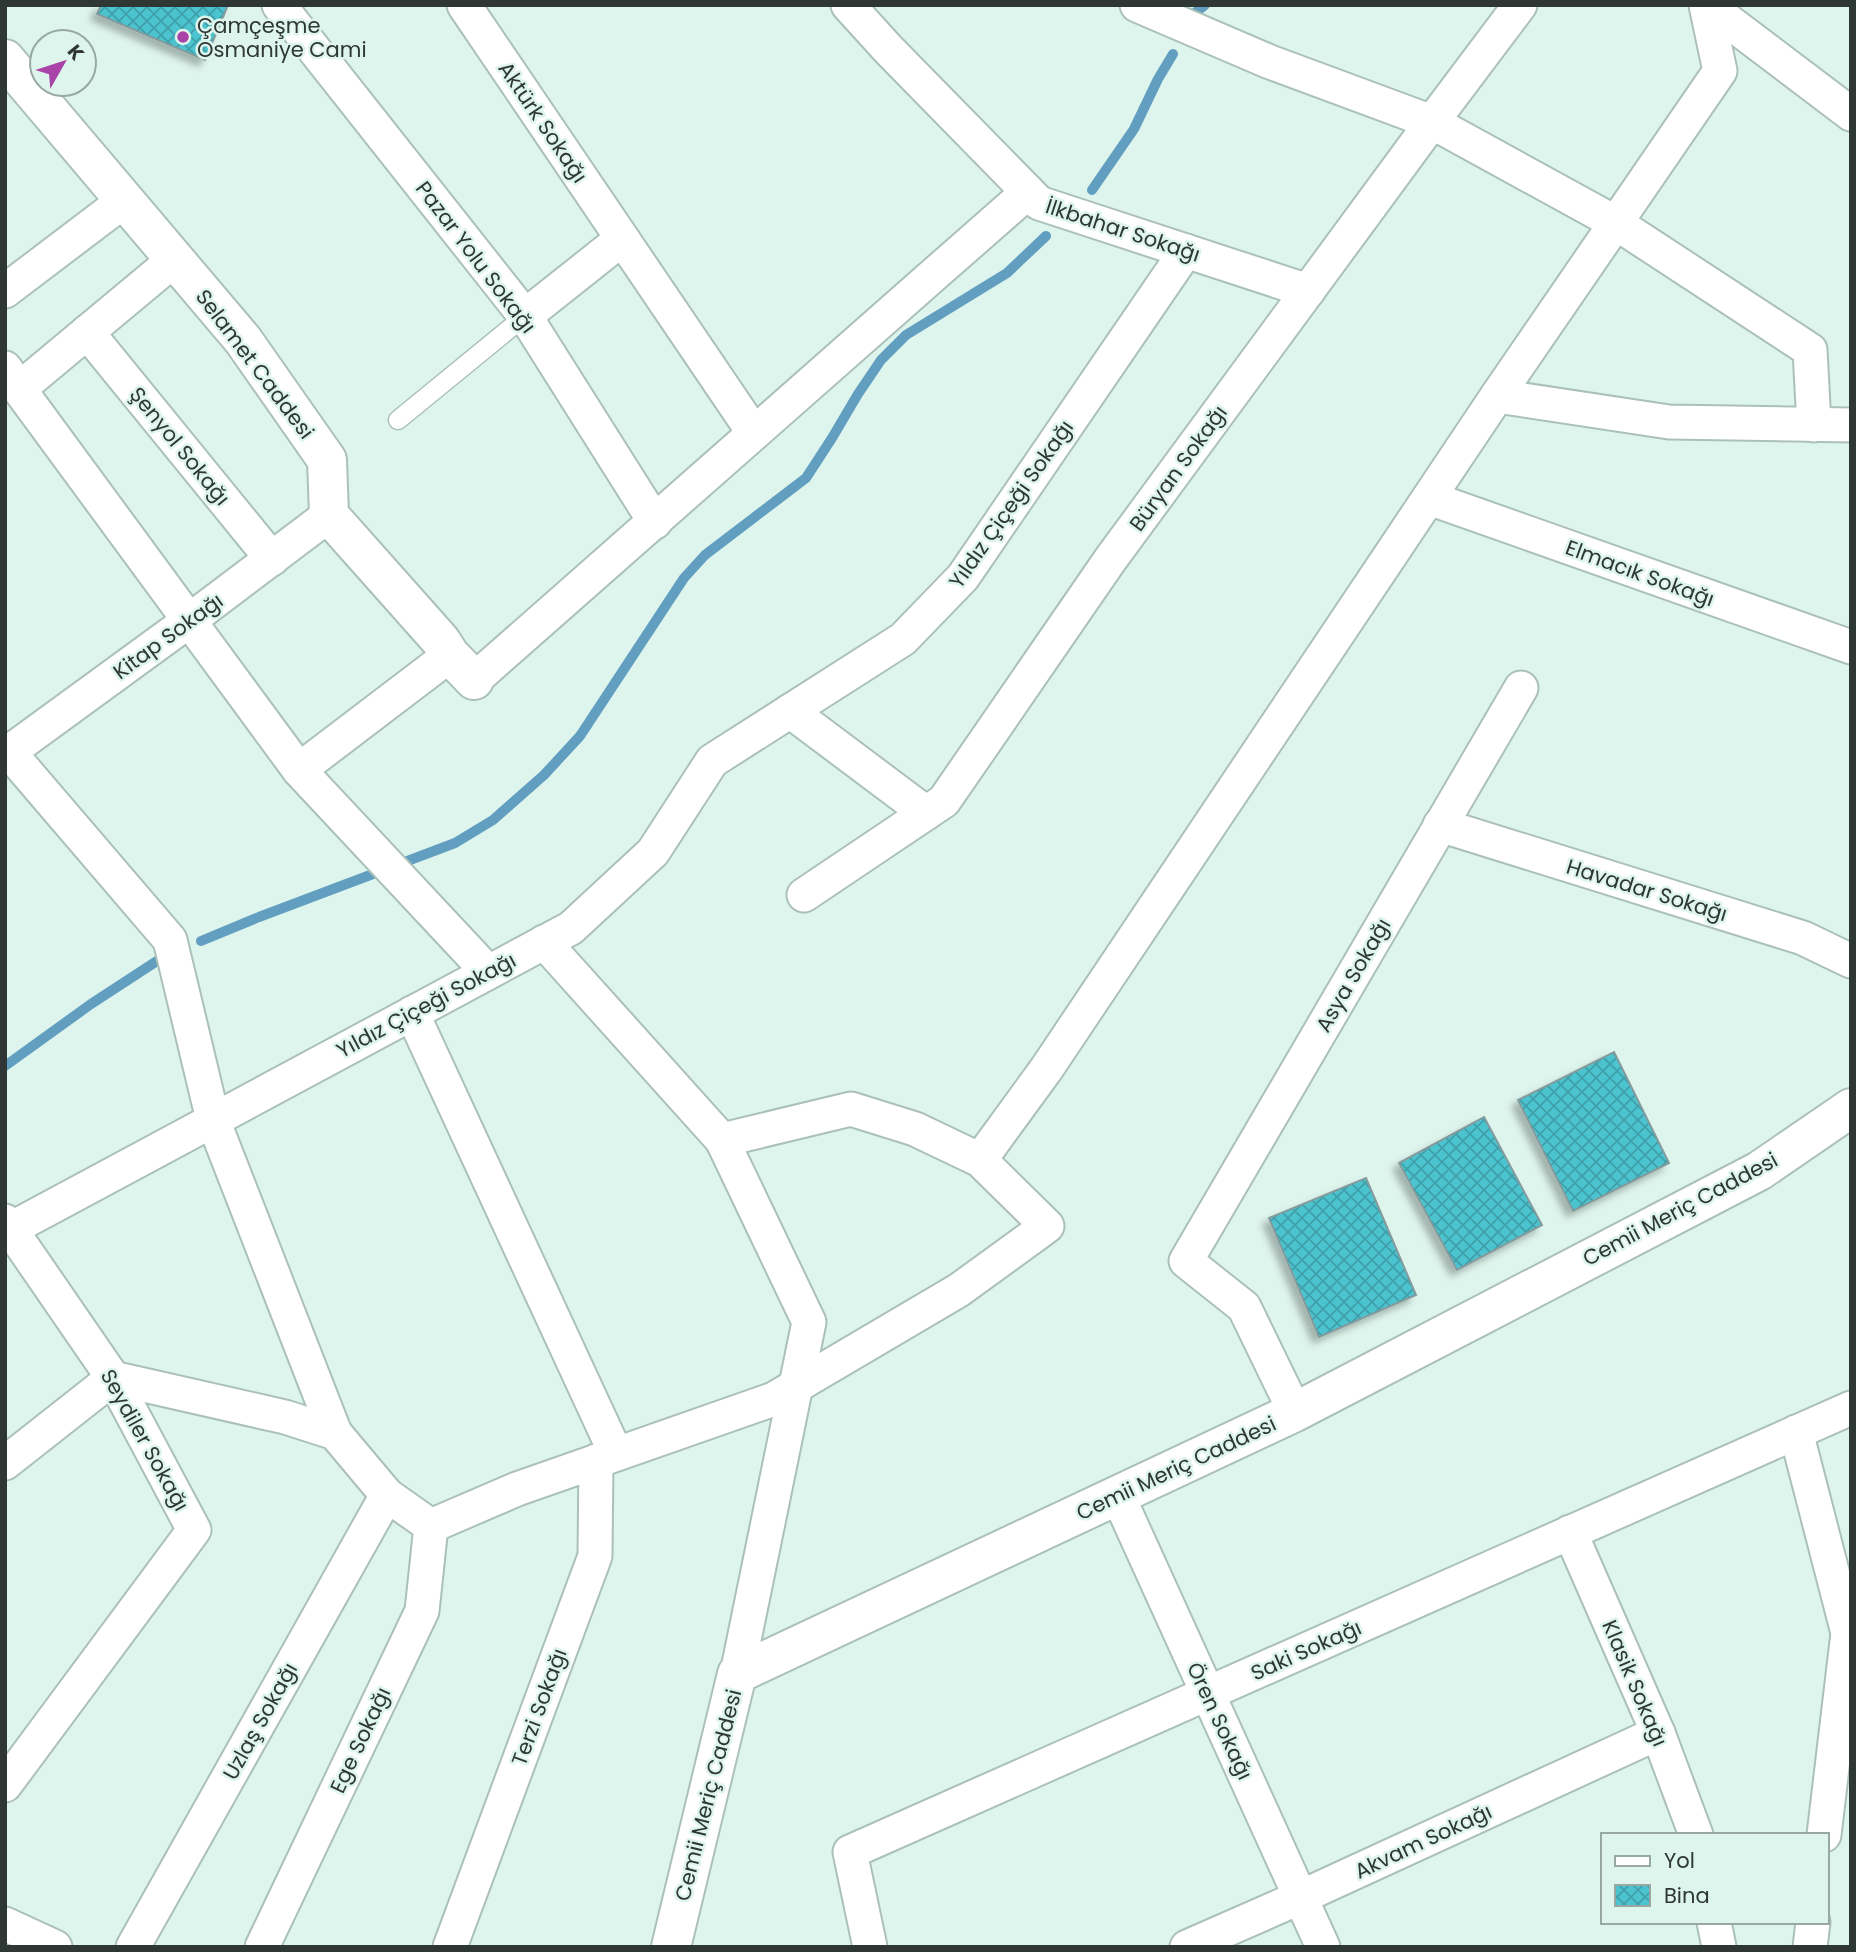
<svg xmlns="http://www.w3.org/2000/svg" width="1856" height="1952" viewBox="0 0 1856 1952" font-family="Poppins,sans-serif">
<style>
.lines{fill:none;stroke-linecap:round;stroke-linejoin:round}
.stream{stroke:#619ebf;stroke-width:10}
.building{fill:url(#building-cross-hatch);stroke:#849b9d;stroke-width:2;filter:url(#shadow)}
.service-casing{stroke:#abc0b9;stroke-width:21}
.minor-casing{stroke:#abc0b9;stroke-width:37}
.tertiary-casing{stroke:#abc0b9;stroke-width:42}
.service{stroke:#fff;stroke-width:18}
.minor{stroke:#fff;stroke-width:33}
.tertiary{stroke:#fff;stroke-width:38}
.poi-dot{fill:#a943a7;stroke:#def5ed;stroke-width:2.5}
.labels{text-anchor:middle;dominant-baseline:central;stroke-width:5;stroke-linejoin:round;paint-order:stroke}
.poi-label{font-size:21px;fill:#2f3734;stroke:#def5ed;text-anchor:start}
.street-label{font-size:21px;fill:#2f3734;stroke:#def5ed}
</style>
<defs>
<pattern id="building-cross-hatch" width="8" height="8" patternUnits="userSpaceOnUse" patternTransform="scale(1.75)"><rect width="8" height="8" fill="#4cc4d0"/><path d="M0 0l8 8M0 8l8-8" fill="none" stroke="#40a0aa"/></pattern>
<filter id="shadow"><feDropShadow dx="-6" dy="6" stdDeviation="3.5" flood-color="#0004"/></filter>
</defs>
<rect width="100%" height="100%" fill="#def5ed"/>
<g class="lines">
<g class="stream">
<polyline points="1196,12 1205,5"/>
<polyline points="1092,190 1134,129 1158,79 1173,54"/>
<polyline points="201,941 259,917 455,843 493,820 544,775 580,736 684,578 705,555 806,478 832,438 858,394 881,360 906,335 1007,273 1046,236"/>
<polyline points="5,1066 91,1004 160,959"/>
</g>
</g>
<g class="building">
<polygon points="101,5 228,5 205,60 97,14"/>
<polygon points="1614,1052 1669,1163 1573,1211 1518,1100"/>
<polygon points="1484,1117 1542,1225 1457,1270 1399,1163"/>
<polygon points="1366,1178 1416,1295 1319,1337 1269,1218"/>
</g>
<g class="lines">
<defs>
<polyline id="service" points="398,420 525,316"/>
<g id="minor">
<polyline points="279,5 525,316 655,522"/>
<polyline points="464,5 754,433"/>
<polyline points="848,5 888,49 1039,203 1308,291"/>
<polyline points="1137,5 1270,62 1432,122 1616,223 1810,350 1814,425"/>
<polyline points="1707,5 1851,114"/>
<polyline points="5,291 125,200"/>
<polyline points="525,316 622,239"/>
<polyline points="87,332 272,559"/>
<polyline points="5,368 19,389 299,770 488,972"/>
<polyline points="19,389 175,259"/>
<polyline points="1497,396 1669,422 1851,425"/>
<polyline points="1429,498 1851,647"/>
<path d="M474,680C660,518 843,354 1028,192"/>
<polyline points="790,711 926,813"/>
<polyline points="9,752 170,940 213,1120 335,1433"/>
<polyline points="5,755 190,620 329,515"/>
<polyline points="299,770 450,655"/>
<polyline points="1440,825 1803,938 1851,961"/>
<polyline points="804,895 944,801 1110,560 1432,122 1520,5"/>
<polyline points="412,1013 616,1454"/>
<polyline points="722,1140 809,1322 737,1674"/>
<polyline points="980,1160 1047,1068 1497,396 1720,71 1706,5"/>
<polyline points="5,1221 113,1378 194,1530 5,1785"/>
<polyline points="5,1232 571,928 653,852 712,761 903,639 963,577 1186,251"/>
<polyline points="113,1378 285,1417 335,1433 387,1495 431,1526 517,1489 774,1399 959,1290 1047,1226 980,1160 915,1129 851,1109 722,1140 544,942"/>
<polyline points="1295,1412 1244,1307 1186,1261 1521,688"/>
<polyline points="1796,1432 1848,1633 1824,1835"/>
<polyline points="5,1463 113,1378"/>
<polyline points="1118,1496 1323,1947"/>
<polyline points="1570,1532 1658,1733 1696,1835"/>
<polyline points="1714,1922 1719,1947"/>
<polyline points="5,1924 55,1947"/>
<polyline points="133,1947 387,1495"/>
<polyline points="262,1947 422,1611 431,1526"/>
<polyline points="450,1947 595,1556 596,1461"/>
<polyline points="870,1947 850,1852 1851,1408"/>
<polyline points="1187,1947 1301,1897 1658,1733"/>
<polyline points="1810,1947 1813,1922"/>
</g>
<g id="tertiary">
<polyline points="5,59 243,340 327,460 329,515 441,641 450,655 474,680"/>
<polyline points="671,1947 737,1674 1295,1412 1759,1171 1851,1108"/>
</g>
</defs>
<use href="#service" class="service-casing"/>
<use href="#minor" class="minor-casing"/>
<use href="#tertiary" class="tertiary-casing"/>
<use href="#service" class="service"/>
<use href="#minor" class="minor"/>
<use href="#tertiary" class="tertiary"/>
</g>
<circle class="poi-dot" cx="183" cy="37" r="7"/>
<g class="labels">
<g class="poi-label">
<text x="197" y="25">Çamçeşme<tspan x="197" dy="24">Osmaniye Cami</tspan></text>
</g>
<g class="street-label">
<text transform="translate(543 122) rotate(56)">Aktürk Sokağı</text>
<text transform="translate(1123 230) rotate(18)">İlkbahar Sokağı</text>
<text transform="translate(476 257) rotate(53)">Pazar Yolu Sokağı</text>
<text transform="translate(255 364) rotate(53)">Selamet Caddesi</text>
<text transform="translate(180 446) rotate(51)">Şenyol Sokağı</text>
<text transform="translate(1178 468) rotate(-54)">Büryan Sokağı</text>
<text transform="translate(1011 504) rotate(-55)">Yıldız Çiçeği Sokağı</text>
<text transform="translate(1640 573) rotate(20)">Elmacık Sokağı</text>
<text transform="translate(168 636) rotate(-36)">Kitap Sokağı</text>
<text transform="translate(1647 890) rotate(17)">Havadar Sokağı</text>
<text transform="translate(1353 975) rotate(-60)">Asya Sokağı</text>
<text transform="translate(426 1005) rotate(-28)">Yıldız Çiçeği Sokağı</text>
<text transform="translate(1680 1209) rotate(-28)">Cemii Meriç Caddesi</text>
<text transform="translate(145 1440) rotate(61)">Seydiler Sokağı</text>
<text transform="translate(1176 1468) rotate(-25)">Cemii Meriç Caddesi</text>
<text transform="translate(1306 1650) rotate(-24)">Saki Sokağı</text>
<text transform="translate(1635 1683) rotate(67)">Klasik Sokağı</text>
<text transform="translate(539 1707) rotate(-70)">Terzi Sokağı</text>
<text transform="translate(260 1721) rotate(-61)">Uzlaş Sokağı</text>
<text transform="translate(1220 1721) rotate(65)">Ören Sokağı</text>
<text transform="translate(360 1740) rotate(-65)">Ege Sokağı</text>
<text transform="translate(708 1795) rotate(-76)">Cemii Meriç Caddesi</text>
<text transform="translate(1423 1841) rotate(-25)">Akvam Sokağı</text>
</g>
</g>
<rect width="1856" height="1952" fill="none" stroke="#2f3734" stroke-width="14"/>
<rect x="1601" y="1833" width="228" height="91" fill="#def5ed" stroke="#98a9a3" stroke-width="2"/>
<rect x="1615" y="1856" width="35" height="10" fill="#ffffff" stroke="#98a9a3" stroke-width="2"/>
<text x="1664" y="1868" font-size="21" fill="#2f3734">Yol</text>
<rect x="1615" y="1885" width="35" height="21" fill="url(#building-cross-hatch)" stroke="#98a9a3" stroke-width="2"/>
<text x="1664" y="1903" font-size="21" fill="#2f3734">Bina</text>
<g transform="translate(63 63) rotate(51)"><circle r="33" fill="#def5ed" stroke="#98a9a3" stroke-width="2"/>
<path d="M0-5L12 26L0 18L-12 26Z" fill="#a943a7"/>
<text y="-10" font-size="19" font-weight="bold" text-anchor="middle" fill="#2f3734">K</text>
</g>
</svg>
